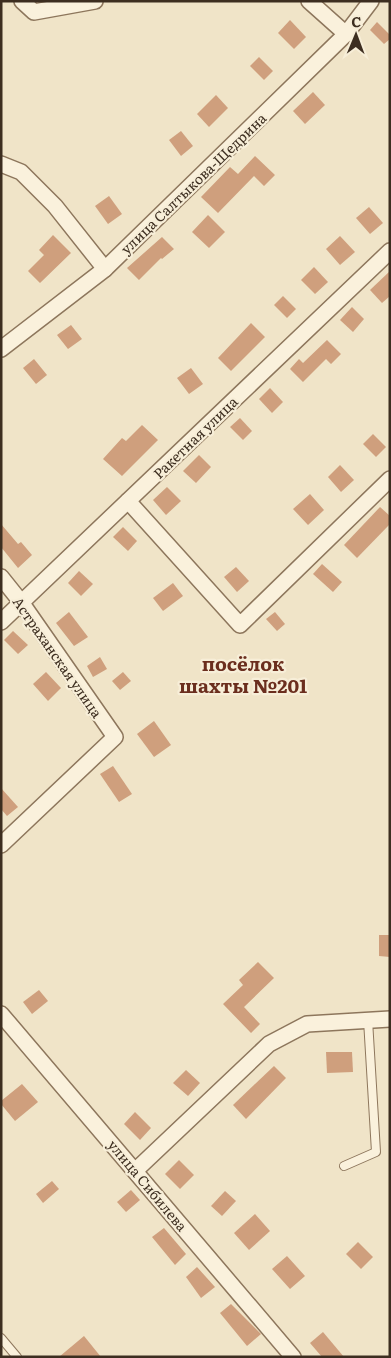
<svg xmlns="http://www.w3.org/2000/svg" width="391" height="1358" viewBox="0 0 391 1358" font-family="Literata,serif">
<style>
.building{fill:#cf9f7d}
.lines{fill:none;stroke-linecap:round;stroke-linejoin:round}
.service-casing{stroke:#8d765c;stroke-width:10}
.minor-casing{stroke:#8d765c;stroke-width:18}
.service{stroke:#faf1dc;stroke-width:8}
.minor{stroke:#faf1dc;stroke-width:15}
.labels{text-anchor:middle;dominant-baseline:central;stroke-width:4.5;stroke-linejoin:round;paint-order:stroke}
.street-label{font-size:14px;fill:#3d2e20;stroke:#f7eed8}
.district-label{font-size:19px;font-weight:bold;fill:#6b2e1e;stroke:#f7eed8}
</style>
<rect width="100%" height="100%" fill="#f0e4c8"/>
<g class="building">
<polygon points="290,20 306,37 294,49 278,33"/>
<polygon points="377,22 390,35 390,39 384,44 370,30"/>
<polygon points="259,57 273,71 264,80 250,66"/>
<polygon points="313,92 325,105 305,124 293,111"/>
<polygon points="216,95 228,108 209,127 197,114"/>
<polygon points="181,131 193,146 181,156 169,140"/>
<polygon points="255,156 275,175 264,186 254,176 218,213 201,197 230,167 238,174"/>
<polygon points="109,196 122,214 108,224 95,206"/>
<polygon points="369,207 383,223 370,234 356,218"/>
<polygon points="208,215 225,232 209,248 192,232"/>
<polygon points="53,235 71,253 40,283 28,271 44,255 39,250"/>
<polygon points="340,236 355,252 340,265 326,249"/>
<polygon points="162,237 174,249 162,259 161,258 139,280 127,268"/>
<polygon points="314,267 328,282 315,294 301,280"/>
<polygon points="390,271 390,296 382,303 370,290"/>
<polygon points="283,296 296,309 287,318 274,305"/>
<polygon points="352,307 364,319 353,332 340,320"/>
<polygon points="251,323 265,337 231,371 218,358"/>
<polygon points="71,325 82,339 68,349 57,335"/>
<polygon points="327,340 341,354 331,364 326,359 303,382 290,369 299,359 303,363"/>
<polygon points="34,359 47,375 36,384 23,368"/>
<polygon points="191,368 203,384 189,394 177,378"/>
<polygon points="270,388 283,402 272,413 259,399"/>
<polygon points="240,418 252,431 243,440 230,427"/>
<polygon points="142,425 158,440 122,476 103,459 122,438 126,441"/>
<polygon points="373,434 386,447 376,457 363,444"/>
<polygon points="199,455 211,467 196,483 183,471"/>
<polygon points="340,465 354,480 341,492 328,477"/>
<polygon points="167,487 181,501 166,515 153,500"/>
<polygon points="310,494 324,510 308,525 293,509"/>
<polygon points="380,507 390,516 390,524 357,558 344,545"/>
<polygon points="1,524 18,544 21,542 32,555 18,568 1,547"/>
<polygon points="123,527 137,541 128,551 113,537"/>
<polygon points="322,564 342,582 333,592 313,574"/>
<polygon points="236,567 249,581 237,592 224,577"/>
<polygon points="79,571 93,584 81,596 68,583"/>
<polygon points="173,583 183,596 163,611 153,598"/>
<polygon points="69,612 88,637 74,646 56,623"/>
<polygon points="275,612 285,624 277,631 266,619"/>
<polygon points="13,631 28,645 18,654 4,640"/>
<polygon points="100,657 107,669 93,677 87,666"/>
<polygon points="46,672 61,688 48,701 33,684"/>
<polygon points="123,672 131,681 120,690 112,681"/>
<polygon points="154,721 171,745 154,757 137,734"/>
<polygon points="113,766 132,794 119,802 100,774"/>
<polygon points="1,788 18,807 7,816 1,809"/>
<polygon points="379,935 390,935 390,957 379,956"/>
<polygon points="258,962 274,978 244,1007 260,1024 251,1033 223,1004 243,985 239,980"/>
<polygon points="39,990 48,1001 32,1014 23,1002"/>
<polygon points="326,1052 352,1052 353,1072 327,1073"/>
<polygon points="274,1066 286,1078 246,1119 233,1105"/>
<polygon points="186,1070 200,1083 188,1096 173,1083"/>
<polygon points="22,1084 38,1102 15,1121 1,1104 1,1101"/>
<polygon points="135,1112 151,1128 140,1140 124,1124"/>
<polygon points="179,1160 194,1175 180,1189 165,1174"/>
<polygon points="52,1181 59,1189 43,1203 36,1194"/>
<polygon points="131,1190 140,1200 126,1212 117,1202"/>
<polygon points="225,1191 236,1201 222,1216 211,1206"/>
<polygon points="255,1214 270,1231 249,1250 234,1233"/>
<polygon points="164,1228 186,1254 175,1265 152,1237"/>
<polygon points="358,1242 373,1257 361,1269 346,1254"/>
<polygon points="287,1256 305,1276 290,1289 272,1269"/>
<polygon points="197,1267 215,1287 201,1298 186,1277"/>
<polygon points="231,1304 261,1334 247,1346 220,1313"/>
<polygon points="323,1332 344,1357 322,1357 310,1343"/>
<polygon points="84,1336 101,1357 59,1357"/>
</g>
<g class="lines">
<defs>
<g id="service">
<polyline points="344,1166 376,1152 368,1020"/>
<polyline points="1,1338 17,1357"/>
</g>
<g id="minor">
<polyline points="22,1 34,12 95,1"/>
<polyline points="309,1 346,34"/>
<polyline points="1,164 21,172 55,206 105,269"/>
<polyline points="1,349 105,269 346,34 371,1"/>
<polyline points="128,501 240,625 390,479"/>
<polyline points="1,577 21,602 115,737 1,845"/>
<polyline points="1,622 390,251"/>
<polyline points="1,1014 293,1357"/>
<polyline points="136,1170 269,1044 307,1024 390,1019"/>
</g>
</defs>
<use href="#service" class="service-casing"/>
<use href="#minor" class="minor-casing"/>
<use href="#service" class="service"/>
<use href="#minor" class="minor"/>
</g>
<g class="labels">
<g class="street-label">
<text transform="translate(193 183) rotate(-44)">улица Салтыкова-Щедрина</text>
<text transform="translate(195 437) rotate(-44)">Ракетная улица</text>
<text transform="translate(58 657) rotate(55)">Астраханская улица</text>
<text transform="translate(148 1185) rotate(50)">улица Сибилева</text>
</g>
<g class="district-label">
<text x="243" y="663">посёлок<tspan x="243" dy="22">шахты №201</tspan></text>
</g>
</g>
<rect width="391" height="1358" fill="none" stroke="#3d2e20" stroke-width="5"/>
<g transform="translate(356 35) rotate(1)" stroke="#f7eed8" stroke-width="4" paint-order="stroke">
<path d="M0-4L9 19L0 12L-9 19Z" fill="#3d2e20"/>
<text y="-8" font-size="14" font-weight="bold" text-anchor="middle" fill="#3d2e20">С</text>
</g>
</svg>
